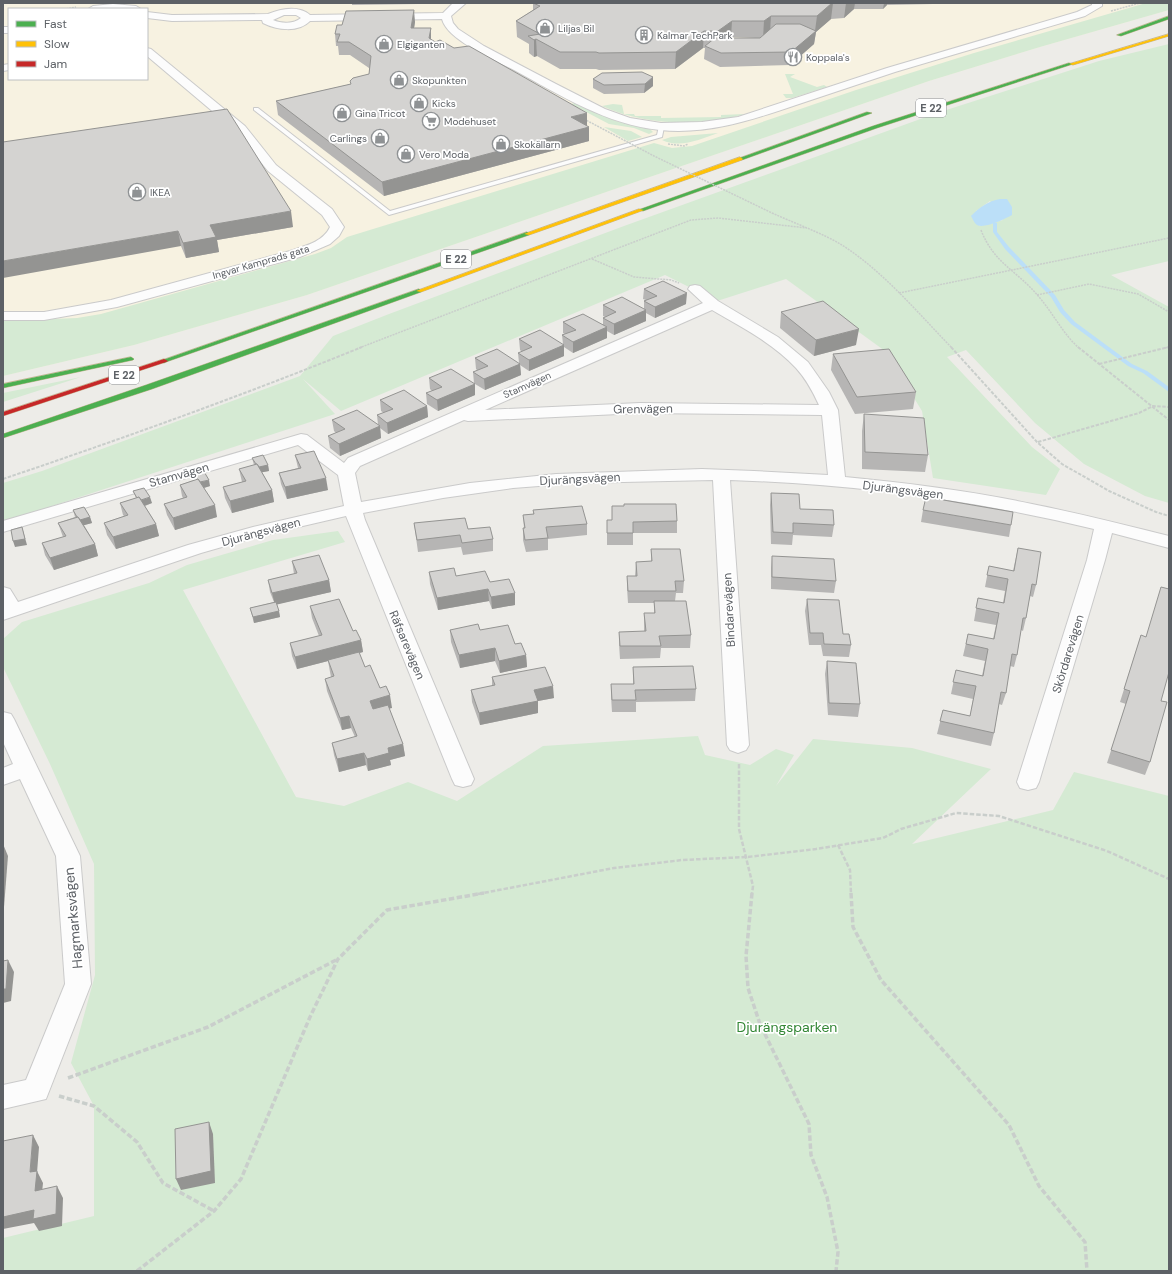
<svg xmlns="http://www.w3.org/2000/svg" width="1172" height="1274" viewBox="0 0 1172 1274" font-family="'DM Sans',sans-serif">
<style>
.commercial{fill:#f7f2e1;fill-rule:evenodd}
.green{fill:#d5ead3;fill-rule:evenodd}
.water{fill:#bbdff8}
.lines{fill:none;stroke-linecap:round;stroke-linejoin:round}
.stream{fill:#bbdff8;fill-rule:evenodd}
.lane-casing{stroke:#cacaca;stroke-width:2}
.street-casing{stroke:#cacaca;stroke-width:2}
.fast-casing{stroke:#c5b694;stroke-width:1}
.slow-casing{stroke:#c5b694;stroke-width:1}
.jam-casing{stroke:#c5b694;stroke-width:1}
.path-far3{stroke:#c9cecb;stroke-width:1.5;stroke-dasharray:2 1;stroke-linecap:butt}
.path-far2{stroke:#c9cecb;stroke-width:2;stroke-dasharray:3.5 1.5;stroke-linecap:butt}
.path-far1{stroke:#c9cecb;stroke-width:2.5;stroke-dasharray:4.5 2;stroke-linecap:butt}
.path{stroke:#c9cecb;stroke-width:3.5;stroke-dasharray:5.5 2.5;stroke-linecap:butt}
.lane{fill:#fcfcfc;fill-rule:evenodd}
.street{fill:#fcfcfc;fill-rule:evenodd}
.fast{fill:#4caf50;fill-rule:evenodd}
.slow{fill:#ffc107;fill-rule:evenodd}
.jam{fill:#c62828;fill-rule:evenodd}
.path-bridge{stroke:#c9cecb;stroke-width:1.5;stroke-dasharray:2 1;stroke-linecap:butt}
.wall{fill:#b6b5b4;fill-rule:evenodd}
.shaded-wall{fill:#949492}
.building{fill:#d4d3d1;stroke:#949492}
.labels{text-anchor:middle;dominant-baseline:central;stroke-width:3.5;stroke-linejoin:round;paint-order:stroke}
.far-poi-label{font-size:10px;fill:#5d6166;stroke:#fff;text-anchor:start}
.far-street-label{font-size:10px;fill:#5d6166;stroke:#fff}
.shield{fill:#fff;stroke:#8e9094;stroke-width:1}
.shield-label{font-size:11px;font-weight:bold;fill:#5d6166}
.street-label{font-size:12px;fill:#5d6166;stroke:#fff}
.near-street-label{font-size:14px;fill:#5d6166;stroke:#fff}
.near-park-label{font-size:14px;fill:#338735;stroke:#fff}
</style>
<rect width="100%" height="100%" fill="#edece8"/>
<path class="commercial" d="M3,3H1169V10L1040,47L929,81L307,295L134,345L3,376ZM9,9H147V79H9Z"/>
<g class="green">
<polygon points="1146,3 1169,3 1169,10 1040,47 929,81 307,295 134,345 3,376 3,321 77,318 101,314 315,254 331,248 347,237 654,143 672,148 692,146 856,90 974,53"/>
<path d="M1169,44V261L1111,275L1169,307V503L1145,496L1084,464L1035,423L966,350L947,357L1032,447L1060,469L1046,495L933,478L922,411L885,351L786,279L717,301L665,275L341,411L303,379L335,414L3,522V483L42,471L300,376L333,336L389,314L624,226L937,113L1099,61ZM990,201L1003,220L979,226L976,211Z"/>
<polygon points="785,74 795,74 790,77 817,87 824,85 827,87 792,98 786,98 783,94 793,94"/>
<polygon points="575,103 616,121 650,129 653,132 649,134 634,128 609,124 571,104"/>
<path d="M613,104L622,105L624,114H634L635,116H661V118L721,117V115L745,114C698,127 647,126 602,106Z"/>
<polygon points="604,127 631,131 642,137 628,141"/>
<path d="M718,133C700,139 681,149 662,140L671,137Z"/>
<polygon points="81,377 3,402 3,393"/>
<polygon points="338,531 345,542 183,590 296,797 344,806 408,782 457,801 543,746 698,736 705,755 750,765 776,749 794,755 776,786 813,739 912,748 991,769 912,844 1053,810 1074,772 1169,796 1169,1271 3,1271 3,1238 94,1216 94,1106 71,1063 95,975 94,864 50,764 3,667 3,639 22,622 149,583 187,565 273,540"/>
</g>
<path class="water" d="M1000,199H1007L1012,207V215C1005,219 984,229 977,225C974,223 973,219 971,216C980,207 988,201 1000,199Z"/>
<g class="lines">
<polygon class="stream" points="993,222 997,223 997,232 1009,247 1055,295 1064,310 1075,322 1132,364 1147,371 1169,387 1169,392 1143,373 1128,366 1071,324 1060,312 1051,297 1005,249 993,232"/>
<defs>
<polygon id="lane" points="254,108 258,108 390,211 657,135 659,126 664,127 662,137 389,215 254,110"/>
<g id="street">
<path d="M453,3H466L451,16L453,23L458,29L484,46L556,84L605,109L630,118L661,123L702,122L738,117L887,68L1077,12L1092,5V3H1102V6L1085,16C1021,35 958,53 895,72C862,83 829,94 796,105C752,120 707,135 660,130C607,125 560,95 514,70C495,60 447,40 442,19L310,21C298,33 277,30 263,23L262,20L172,21L147,18V12L172,15L268,14C281,9 298,5 310,15L443,13ZM284,15H296L301,18C293,24 282,24 273,20Z"/>
<polygon points="113,4 136,6 141,9 88,9 93,6"/>
<rect x="3" y="27" width="6" height="6"/>
<path d="M147,48L151,49L245,126L276,165L332,209L344,227L339,236L330,244L300,257L117,307L44,320H3V312H44L111,300L290,251C305,246 323,242 330,227L322,215L268,171L237,132L147,56Z"/>
<polygon points="9,64 9,70 3,71 3,65"/>
<path d="M695,285L700,286L718,301L778,337L808,362L829,392L838,410L845,477C908,483 971,491 1032,504C1078,513 1124,525 1169,536V548L1112,533L1105,560L1039,782L1036,788L1028,790L1020,788L1017,782L1087,560L1094,529C975,500 852,484 730,480L749,745L746,750L738,753L730,750L727,745L713,480L578,483L513,488L443,498L363,513L365,520L474,779L471,785L463,787L455,785L452,779L346,516L264,535L201,553L3,620V587L10,589L18,602L188,545L253,527L344,506L338,475L298,445L3,532V521L301,434L307,435L344,463L348,458L703,303L688,289L690,286ZM712,310C741,327 773,343 796,368C806,379 813,392 819,405L640,403L485,410ZM640,413L822,415L828,475L754,471L702,469L556,474L470,483L361,502L355,473L360,466L464,420L468,421Z"/>
<polygon points="3,712 11,714 14,719 80,856 91,984 46,1099 3,1109 3,1085 26,1080 65,984 56,856 20,779 3,785 3,768 13,764 3,742"/>
</g>
<g id="fast">
<polygon points="1169,16 1169,19 1121,36 1117,35"/>
<polygon points="1069,63 1073,64 877,128 643,211 638,210 873,126"/>
<polygon points="867,112 872,113 742,160 737,159"/>
<polygon points="527,232 530,234 529,235 166,362 164,363 160,361"/>
<polygon points="419,289 422,291 421,292 152,389 3,438 3,434 146,385"/>
<polygon points="131,357 134,359 133,360 3,388 3,384"/>
</g>
<g id="slow">
<polygon points="1169,34 1169,36 1073,65 1069,64"/>
<polygon points="740,157 743,159 742,160 529,235 524,234"/>
<polygon points="639,209 644,210 421,292 416,291"/>
</g>
<polygon id="jam" points="164,359 168,361 166,362 3,416 3,412"/>
</defs>
<use href="#lane" class="lane-casing"/>
<use href="#street" class="street-casing"/>
<use href="#fast" class="fast-casing"/>
<use href="#slow" class="slow-casing"/>
<use href="#jam" class="jam-casing"/>
<g class="path-far3">
<polyline points="66,9 76,7"/>
<polyline points="1111,11 1140,3"/>
<polyline points="668,144 684,146 688,144"/>
<path d="M772,213C794,223 822,233 842,245C884,272 917,312 952,348"/>
<path d="M981,230C994,264 1018,271 1039,297C1053,313 1063,334 1079,348"/>
<polyline points="592,259 634,277 671,280 679,283"/>
<polyline points="899,293 1169,238"/>
<polyline points="1037,295 1089,284 1138,294 1169,312"/>
<polyline points="359,348 691,220 718,218 807,228"/>
<polyline points="1165,348 1169,347"/>
</g>
<g class="path-far2">
<polyline points="951,347 1037,442 1062,464 1109,491 1156,512 1169,516"/>
<polyline points="1078,347 1169,420"/>
<polyline points="1099,364 1169,347"/>
<polyline points="1038,442 1139,413 1153,406 1169,407"/>
<path d="M3,479C124,438 244,395 362,347"/>
</g>
<g class="path-far1">
<polyline points="739,764 739,829 753,886 752,894"/>
<polyline points="838,845 850,870 851,894"/>
<polyline points="478,894 614,868 682,860 747,857 816,849 883,838 901,829 956,813 999,816 1107,851 1169,879"/>
</g>
<g class="path">
<polyline points="752,893 746,956 748,988 760,1024 809,1124 811,1155 827,1197 838,1252 836,1271"/>
<polyline points="851,893 853,927 881,980 1009,1125 1039,1186 1085,1242 1087,1271"/>
<polyline points="68,1078 208,1027 338,959"/>
<polyline points="59,1096 94,1106 137,1142 163,1183 214,1211"/>
<polyline points="137,1271 214,1211 241,1179 310,1017 338,959 387,910 484,893"/>
</g>
<use href="#lane" class="lane"/>
<use href="#street" class="street"/>
<use href="#fast" class="fast"/>
<use href="#slow" class="slow"/>
<use href="#jam" class="jam"/>
<polyline class="path-bridge" points="584,119 654,156 772,213"/>
</g>
<g class="wall">
<polygon points="352,3 418,3 418,4 352,5"/>
<path d="M533,3H934L933,4L887,5L883,9H854L844,18L831,19L816,32L814,44L790,65L720,67L704,59L705,48H703L675,69L599,70L596,69H560L537,56L534,57L529,53V44L517,37L516,21L533,10ZM731,37L755,38H730Z"/>
<polygon points="415,22 414,28 431,28 431,39 587,126 589,141 384,196 278,115 276,101 351,84 369,74 369,68 350,55 339,55 338,46 336,46 335,34 342,25"/>
<polygon points="653,77 653,86 644,93 604,94 593,88 593,79"/>
<polygon points="3,142 293,227 217,240 219,252 186,258 181,246"/>
<polygon points="644,289 686,304 655,318 646,313 646,321 614,335 607,331 607,338 573,353 564,347 564,356 529,371 520,365 521,375 485,390 475,384 475,395 438,411 427,404 426,393 432,391 430,389 429,378 474,383 473,372 478,371 476,369 475,358 519,363 518,353 522,352 520,350 519,339 563,344 562,335 565,334 563,333 563,322 603,325 603,318 605,317 603,316 603,305 644,309 644,301 646,300 643,299"/>
<polygon points="781,312 856,345 814,356 780,328"/>
<polygon points="833,354 916,392 913,409 855,414 831,370"/>
<polygon points="380,400 427,406 428,417 388,434 380,428 381,438 340,456 330,448 328,436 336,433 334,431 332,420 378,425 377,415 384,413 381,411"/>
<polygon points="864,414 928,455 925,472 862,469 862,431"/>
<polygon points="295,455 328,490 287,499 281,484 279,473 298,468"/>
<polygon points="252,458 268,465 269,471 262,472 272,490 274,502 232,513 225,498 223,487 242,482 239,469 254,465"/>
<polygon points="192,473 210,486 204,488 217,517 175,530 167,515 164,504 183,498 182,496 180,485 194,480"/>
<polygon points="133,491 152,503 145,506 156,524 159,536 116,549 107,535 104,523 124,516 123,515 120,503 136,498"/>
<polygon points="771,493 800,509 834,525 832,537 793,535 792,545 771,544 770,505"/>
<polygon points="612,506 677,521 677,533 633,533 633,545 607,545 607,520 612,520"/>
<polygon points="73,510 90,517 92,523 84,525 95,544 98,556 54,570 45,555 42,543 63,537 58,523 75,517"/>
<polygon points="533,510 587,524 587,535 548,539 548,550 526,552 523,540 523,528 524,528 523,515 533,514"/>
<polygon points="923,510 1011,525 1009,537 921,522"/>
<polygon points="414,523 468,529 493,539 493,551 463,555 461,547 418,552"/>
<polygon points="1018,548 1036,585 1033,597 1030,596 1026,618 1023,631 1021,630 1017,655 1014,667 1010,666 1006,693 1002,705 999,704 994,733 991,746 937,734 943,710 970,716 973,699 951,694 956,670 982,676 985,661 963,656 968,634 993,639 996,625 974,621 978,598 1003,603 1005,591 985,587 989,566 1013,571"/>
<polygon points="651,549 684,581 683,593 676,593 675,601 691,635 690,648 661,648 660,658 620,659 619,644 619,632 644,632 644,613 654,613 654,603 628,603 627,588 627,576 635,576 636,562 651,561"/>
<polygon points="772,556 836,581 834,593 771,589 771,568"/>
<polygon points="292,561 329,580 331,592 277,604 280,617 254,623 250,608 274,602 270,592 268,580 294,574"/>
<polygon points="429,572 456,576 490,582 515,605 492,609 489,601 438,610 430,584"/>
<polygon points="807,599 843,634 851,645 849,657 823,656 821,645 809,645 805,611"/>
<polygon points="310,606 353,631 361,640 363,652 359,653 365,667 380,688 392,708 389,708 403,744 405,756 390,760 391,765 368,771 366,765 339,772 334,755 332,743 355,737 351,728 342,730 327,691 325,679 331,677 330,672 328,661 297,669 292,656 290,643 319,636 312,618"/>
<polygon points="450,630 480,630 515,644 526,655 527,667 500,673 495,661 460,668 451,642"/>
<polygon points="1141,635 1161,701 1150,762 1145,775 1107,763 1126,704 1120,702"/>
<polygon points="827,661 860,704 858,717 828,715 825,674"/>
<polygon points="633,667 696,689 695,701 636,702 636,712 612,712 611,696 611,684 633,684"/>
<polygon points="492,677 554,698 538,701 538,713 480,725 472,702 471,690 492,686"/>
</g>
<g class="shaded-wall">
<polygon points="832,3 833,3 831,19 816,32 814,44 790,65 791,52 815,31 817,16"/>
<polygon points="846,3 855,3 854,9 844,18"/>
<polygon points="884,3 887,3 887,5 883,9"/>
<polygon points="414,10 415,22 412,41 411,28"/>
<polygon points="771,16 770,33 763,38 764,21"/>
<polygon points="732,21 731,37 717,48 718,31"/>
<polygon points="431,28 431,41 429,38"/>
<polygon points="704,31 703,48 675,69 676,52"/>
<polygon points="536,39 537,56 534,57 534,40"/>
<polygon points="653,77 653,86 644,93 645,84"/>
<polygon points="587,113 587,127 571,117"/>
<polygon points="589,127 589,141 384,196 382,182"/>
<polygon points="291,211 293,227 217,240 219,252 186,258 183,243 210,225"/>
<polygon points="178,231 181,246 3,278 3,261"/>
<polygon points="687,293 686,304 655,318 655,307"/>
<polygon points="646,310 646,321 614,335 614,324"/>
<polygon points="607,327 607,338 573,353 573,342"/>
<polygon points="859,329 856,345 814,356 816,340"/>
<polygon points="564,345 564,356 529,371 529,360"/>
<polygon points="520,364 521,375 485,390 484,379"/>
<polygon points="475,384 475,395 438,411 437,400"/>
<polygon points="427,406 428,417 388,434 387,423"/>
<polygon points="380,426 381,438 340,456 339,444"/>
<polygon points="268,465 269,471 258,473 257,467"/>
<polygon points="326,478 328,490 287,499 285,487"/>
<polygon points="209,480 210,486 200,489 198,483"/>
<polygon points="272,490 274,502 232,513 230,501"/>
<polygon points="150,497 152,503 141,507 140,501"/>
<polygon points="215,505 217,517 175,530 173,518"/>
<polygon points="90,517 92,523 81,526 79,520"/>
<polygon points="156,524 159,536 116,549 113,537"/>
<polygon points="22,527 27,545 15,547 13,541"/>
<polygon points="95,544 98,556 54,570 50,558"/>
<polygon points="329,580 331,592 275,605 272,593"/>
<polygon points="488,589 489,601 438,610 437,598"/>
<polygon points="515,593 515,605 492,609 491,597"/>
<polygon points="279,611 280,617 254,623 253,617"/>
<polygon points="361,640 363,652 297,669 295,657"/>
<polygon points="495,648 495,661 460,668 459,655"/>
<polygon points="526,655 527,667 500,673 499,661"/>
<polygon points="553,686 554,698 538,701 538,713 480,725 479,713 534,690"/>
<polygon points="390,695 392,708 372,713 370,701"/>
<polygon points="349,716 351,728 342,730 340,718"/>
<polygon points="403,744 405,756 390,760 391,765 368,771 367,759 388,748"/>
<polygon points="364,753 366,765 339,772 337,759"/>
<polygon points="3,844 8,856 4,907 3,907"/>
<polygon points="8,960 14,972 11,1001 3,1003 3,989"/>
<polygon points="209,1122 213,1134 215,1183 181,1190 176,1179"/>
<polygon points="33,1135 39,1147 37,1173 37,1171 43,1183 41,1202 35,1191 30,1172"/>
<polygon points="57,1186 63,1198 62,1226 39,1231 34,1223 3,1229 3,1217"/>
</g>
<g class="building">
<polygon points="533,3 832,3 817,16 771,16 764,21 732,21 718,31 704,31 676,52 599,53 596,52 560,52 536,39 534,40 528,36 540,34 516,21 540,6"/>
<polygon points="414,10 411,28 431,28 429,38 435,42 440,40 454,48 469,46 587,113 571,117 589,127 382,182 276,101 351,84 350,81 353,78 369,74 371,56 349,42 337,42 340,34 335,34 337,25 342,25 346,11"/>
<polygon points="776,24 800,24 816,31 791,52 721,53 705,46 715,38 760,38"/>
<polygon points="642,72 653,77 645,84 604,85 593,79 602,73"/>
<polygon points="227,109 291,211 210,225 216,237 183,243 178,231 3,261 3,142"/>
<polygon points="663,281 687,293 655,307 644,301 657,296 644,289"/>
<polygon points="622,297 646,310 614,324 603,318 616,312 603,305"/>
<polygon points="823,301 859,329 816,340 781,312"/>
<polygon points="583,314 607,327 573,342 562,335 576,330 563,322"/>
<polygon points="540,330 564,345 529,360 518,353 532,347 519,339"/>
<polygon points="497,349 520,364 484,379 473,372 488,366 475,358"/>
<polygon points="889,349 916,392 857,397 833,354"/>
<polygon points="451,369 475,384 437,400 426,393 442,387 429,378"/>
<polygon points="404,390 427,406 387,423 377,415 393,409 380,400"/>
<polygon points="357,410 380,426 339,444 328,436 345,429 332,420"/>
<polygon points="864,414 924,418 928,455 865,452"/>
<polygon points="314,451 326,478 285,487 279,473 301,468 295,455"/>
<polygon points="263,455 268,465 259,467 257,464 256,464 252,458"/>
<polygon points="257,464 272,490 230,501 223,487 246,481 239,469"/>
<polygon points="203,470 209,480 200,482 198,479 196,480 192,473"/>
<polygon points="198,479 215,505 173,518 164,504 187,497 180,485"/>
<polygon points="144,488 150,497 141,500 139,497 137,498 133,491"/>
<polygon points="771,493 799,494 800,509 833,510 834,525 793,523 793,533 773,532"/>
<polygon points="139,497 156,524 113,537 104,523 128,515 120,503"/>
<polygon points="926,497 1013,512 1011,525 923,510"/>
<polygon points="624,504 676,504 677,521 633,522 633,533 607,533 607,520 612,520 612,506 624,506"/>
<polygon points="582,506 587,524 546,527 548,538 525,540 523,528 525,528 523,515 534,514 533,510"/>
<polygon points="84,507 90,517 80,520 78,517 77,517 73,510"/>
<polygon points="78,517 95,544 50,558 42,543 66,536 58,523"/>
<polygon points="465,518 468,529 490,527 493,539 462,543 460,535 417,540 414,523"/>
<polygon points="22,527 25,539 13,541 11,530"/>
<polygon points="1018,548 1041,552 1036,585 1032,584 1026,618 1023,618 1017,655 1012,654 1006,693 1001,692 994,733 940,721 943,710 970,716 976,686 953,682 956,670 983,676 988,649 966,644 968,634 994,639 999,613 976,608 978,598 1004,603 1008,579 987,575 989,566 1014,571"/>
<polygon points="651,549 680,549 684,581 675,581 676,591 628,591 627,576 637,576 636,562 652,561"/>
<polygon points="319,555 329,580 272,593 268,580 297,573 292,561"/>
<polygon points="772,556 834,559 836,581 772,577"/>
<polygon points="454,568 456,576 485,571 490,582 509,579 515,593 491,597 488,589 437,598 429,572"/>
<polygon points="1161,587 1169,589 1169,672 1161,701 1167,702 1150,762 1111,750 1130,691 1124,689 1141,635 1146,637"/>
<polygon points="339,599 353,631 356,630 361,640 295,657 290,643 322,635 310,606"/>
<polygon points="807,599 839,600 843,634 849,634 851,645 824,644 823,633 810,633"/>
<polygon points="654,601 686,601 691,635 659,636 661,646 620,646 619,632 646,631 644,613 655,613"/>
<polygon points="276,602 279,611 253,617 250,608"/>
<polygon points="478,624 480,630 508,625 515,644 521,643 526,655 499,661 495,648 459,655 450,630"/>
<polygon points="359,652 365,667 370,665 380,688 386,686 390,695 370,701 373,709 388,705 403,744 388,748 389,753 367,759 364,753 337,759 332,743 357,736 349,716 340,718 325,679 334,676 328,660"/>
<polygon points="827,661 856,663 860,704 829,703"/>
<polygon points="693,666 696,689 635,690 636,700 612,700 611,684 634,684 633,667"/>
<polygon points="545,667 553,686 534,690 538,701 479,713 471,690 495,685 492,677"/>
<polygon points="8,960 6,989 3,989 3,961"/>
<polygon points="209,1122 211,1171 176,1179 175,1129"/>
<polygon points="33,1135 30,1172 37,1171 35,1191 57,1186 56,1214 33,1219 34,1210 3,1217 3,1141"/>
</g>
<defs>
<symbol id="shop-ring" viewBox="-11 -11 22 22"><circle r="9.5" fill="#fff" stroke="#8f9294" stroke-width="1.5"/><path d="M-5-2.5h2.3a2.7 3.5 0 0 1 5.4 0H5L5.5 6h-11ZM-1.5-2.5h3a1.5 2.3 0 0 0-3 0Z" fill="#8f9294"/></symbol>
<symbol id="building-ring" viewBox="-11 -11 22 22"><circle r="9.5" fill="#fff" stroke="#8f9294" stroke-width="1.5"/><path d="M-4-6H4V6H1V3H-1V6H-4ZM-2.5-4.3h1.7v1.8h-1.7ZM.8-4.3h1.7v1.8H.8ZM-2.5-1h1.7V.8h-1.7ZM.8-1h1.7V.8H.8Z" fill="#8f9294"/></symbol>
<symbol id="restaurant-ring" viewBox="-11 -11 22 22"><circle r="9.5" fill="#fff" stroke="#8f9294" stroke-width="1.5"/><path d="M-5-6h1v4h1v-4h1v4h1v-4h1v5L-1.5 .5V6h-2V.5L-5-1ZM5-6V6H3V1.5H1.5Q1.5-4 5-6Z" fill="#8f9294"/></symbol>
<symbol id="supermarket-ring" viewBox="-11 -11 22 22"><circle r="9.5" fill="#fff" stroke="#8f9294" stroke-width="1.5"/><path d="M-6-5.5h2.5l.6 2H6L4.5 2H-2.5L-4.4-4H-6ZM-1.5 3.2a1.3 1.3 0 1 0 .1 0ZM3 3.2a1.3 1.3 0 1 0 .1 0Z" fill="#8f9294"/></symbol>
</defs>
<g fill-rule="evenodd">
<use href="#shop-ring" x="535" y="18" width="20" height="20"/>
<use href="#building-ring" x="634" y="25" width="20" height="20"/>
<use href="#shop-ring" x="374" y="34" width="20" height="20"/>
<use href="#restaurant-ring" x="783" y="47" width="20" height="20"/>
<use href="#shop-ring" x="389" y="70" width="20" height="20"/>
<use href="#shop-ring" x="409" y="93" width="20" height="20"/>
<use href="#shop-ring" x="332" y="103" width="20" height="20"/>
<use href="#supermarket-ring" x="421" y="111" width="20" height="20"/>
<use href="#shop-ring" x="370" y="128" width="20" height="20"/>
<use href="#shop-ring" x="491" y="134" width="20" height="20"/>
<use href="#shop-ring" x="396" y="144" width="20" height="20"/>
<use href="#shop-ring" x="127" y="182" width="20" height="20"/>
</g>
<g class="labels">
<g class="far-poi-label">
<text x="558" y="28">Liljas Bil</text>
<text x="657" y="35">Kalmar TechPark</text>
<text x="397" y="44">Elgiganten</text>
<text x="806" y="57">Koppala's</text>
<text x="412" y="80">Skopunkten</text>
<text x="432" y="103">Kicks</text>
<text x="355" y="113">Gina Tricot</text>
<text x="444" y="121">Modehuset</text>
<text x="367" y="138" text-anchor="end">Carlings</text>
<text x="514" y="144">Skokällarn</text>
<text x="419" y="154">Vero Moda</text>
<text x="150" y="192">IKEA</text>
</g>
<g class="far-street-label">
<text transform="translate(261 262) rotate(-16)">Ingvar Kamprads gata</text>
<text transform="translate(527 385) rotate(-24)">Stamvägen</text>
</g>
<g class="shield">
<rect x="916" y="99" width="30" height="18" rx="3"/>
<rect x="441" y="250" width="30" height="18" rx="3"/>
<rect x="109" y="366" width="30" height="18" rx="3"/>
</g>
<g class="shield-label">
<text x="931" y="108">E 22</text>
<text x="456" y="259">E 22</text>
<text x="124" y="375">E 22</text>
</g>
<g class="street-label">
<text transform="translate(643 409) rotate(-1)">Grenvägen</text>
<text transform="translate(179 475) rotate(-16)">Stamvägen</text>
<text transform="translate(580 479) rotate(-3)">Djurängsvägen</text>
<text transform="translate(903 490) rotate(7)">Djurängsvägen</text>
<text transform="translate(261 532) rotate(-15)">Djurängsvägen</text>
<text transform="translate(729 610) rotate(-93)">Bindarevägen</text>
<text transform="translate(407 645) rotate(67)">Räfsarevägen</text>
<text transform="translate(1068 654) rotate(-73)">Skördarevägen</text>
</g>
<g class="near-street-label">
<text transform="translate(73 918) rotate(-95)">Hagmarksvägen</text>
</g>
<g class="near-park-label">
<text x="787" y="1027">Djurängsparken</text>
</g>
</g>
<rect width="1172" height="1274" fill="none" stroke="#5d6166" stroke-width="8"/>
<rect x="8" y="8" width="140" height="72" fill="#ffffff" stroke="#bec0c2"/>
<rect x="16" y="21" width="20" height="6" fill="#4caf50" stroke="#bec0c2"/>
<text x="44" y="28" font-size="12" fill="#5d6166">Fast</text>
<rect x="16" y="41" width="20" height="6" fill="#ffc107" stroke="#bec0c2"/>
<text x="44" y="48" font-size="12" fill="#5d6166">Slow</text>
<rect x="16" y="61" width="20" height="6" fill="#c62828" stroke="#bec0c2"/>
<text x="44" y="68" font-size="12" fill="#5d6166">Jam</text>
</svg>
